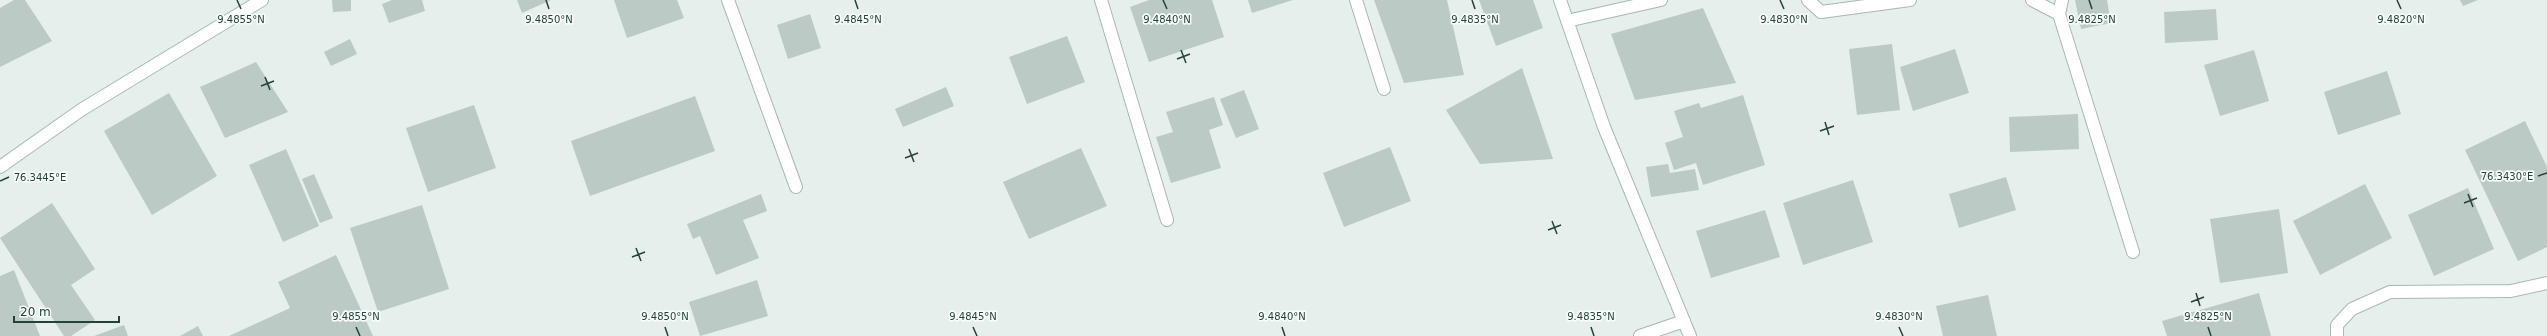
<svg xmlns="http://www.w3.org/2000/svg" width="2547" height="336" viewBox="0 0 2547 336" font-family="'DejaVu Sans',sans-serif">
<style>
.building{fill:#bbcac4}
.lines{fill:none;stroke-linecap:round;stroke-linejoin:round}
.lane-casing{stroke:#a8b8b2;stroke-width:14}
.street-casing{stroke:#a8b8b2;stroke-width:14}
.secondary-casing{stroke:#a4bbb3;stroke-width:14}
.lane{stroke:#fff;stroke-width:12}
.street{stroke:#fff;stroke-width:12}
.secondary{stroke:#fff;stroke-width:12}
.ticks{fill:none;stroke:#24423a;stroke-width:1.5}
.ticks-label{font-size:10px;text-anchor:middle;fill:#24423a;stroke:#f7fbf9;stroke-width:3.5;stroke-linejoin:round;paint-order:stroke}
</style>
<rect width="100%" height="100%" fill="#e6efeb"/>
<g class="building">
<polygon points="14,0 25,0 52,41 0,67 0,8"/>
<polygon points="332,0 351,0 351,11 333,12"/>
<polygon points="392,0 422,0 425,11 389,23 382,4"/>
<polygon points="517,0 551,0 522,13"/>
<polygon points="614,0 677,0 684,18 627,38"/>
<polygon points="1149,0 1212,0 1224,37 1149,62 1130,7"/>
<polygon points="1248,0 1293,0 1252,13"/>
<polygon points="1374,0 1447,0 1464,75 1404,83"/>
<polygon points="1479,0 1533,0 1543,28 1496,46"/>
<polygon points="2075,0 2107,0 2111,23 2081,29"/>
<polygon points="2460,0 2478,0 2463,6"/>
<polygon points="1703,8 1736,83 1635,100 1611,34"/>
<polygon points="2216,9 2218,40 2165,43 2164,12"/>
<polygon points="810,14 821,48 788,59 777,25"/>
<polygon points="1067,36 1085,82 1027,104 1009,57"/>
<polygon points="350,39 357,54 331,66 324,52"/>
<polygon points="1892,44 1900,110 1857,115 1849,49"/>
<polygon points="1955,49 1969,93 1913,111 1900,67"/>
<polygon points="2254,50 2269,101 2220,116 2204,65"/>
<polygon points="256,62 288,112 225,138 200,87"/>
<polygon points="1522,68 1553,159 1480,164 1446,110"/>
<polygon points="2387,71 2401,114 2338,135 2324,92"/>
<polygon points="946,87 954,106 903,127 895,109"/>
<polygon points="1244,90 1259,129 1236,138 1220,99"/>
<polygon points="169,93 217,176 152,215 104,131"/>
<polygon points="1743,95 1765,165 1703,185 1696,163 1674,170 1665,143 1683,137 1674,111 1699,103 1701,108"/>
<polygon points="695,96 715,151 590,196 571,141"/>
<polygon points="1214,97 1223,125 1209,130 1221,168 1171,183 1156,137 1173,132 1166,112"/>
<polygon points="474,105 496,168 428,192 406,128"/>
<polygon points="2078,114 2079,149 2010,152 2009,117"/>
<polygon points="2525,121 2547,167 2547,247 2518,261 2465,150"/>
<polygon points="1390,147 1411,201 1344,227 1323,173"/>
<polygon points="1081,148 1107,206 1029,239 1003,182"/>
<polygon points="286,149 319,226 283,242 249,165"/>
<polygon points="1668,164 1670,173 1695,169 1699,190 1651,197 1646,167"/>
<polygon points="314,174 333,218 320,223 302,179"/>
<polygon points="2006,177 2016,210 1959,228 1949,194"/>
<polygon points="1853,180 1873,242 1803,265 1783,203"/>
<polygon points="2365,184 2392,238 2320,275 2293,221"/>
<polygon points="2468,188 2494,249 2434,276 2408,215"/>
<polygon points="761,194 767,211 743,220 759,258 716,275 700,236 693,239 687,224"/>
<polygon points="52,203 95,269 71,285 95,320 71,336 64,336 0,238"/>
<polygon points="422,205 449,289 378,312 350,228"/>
<polygon points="2279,209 2288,273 2220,283 2210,219"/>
<polygon points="1765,210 1780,257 1711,278 1696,231"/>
<polygon points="336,255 373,336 229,336 290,308 278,282"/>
<polygon points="14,270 40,336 0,336 0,276"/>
<polygon points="757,280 768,316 700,336 689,302"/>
<polygon points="2259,293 2271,336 2167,336 2162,321"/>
<polygon points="1988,295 1997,336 1943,336 1936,306"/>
<polygon points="124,325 128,336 94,336"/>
<polygon points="198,326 203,336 180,336"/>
</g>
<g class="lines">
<defs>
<g id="lane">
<polyline points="1356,0 1384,89"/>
<polyline points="1640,336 1684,321"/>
</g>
<g id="street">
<polyline points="728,0 796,187"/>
<polyline points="1101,0 1167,220"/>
<polyline points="1560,0 1604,127 1690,336"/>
<polyline points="1808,0 1821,12 1910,0"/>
<polyline points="2032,0 2059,14"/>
<polyline points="2062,0 2059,14 2133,252"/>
<polyline points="1567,21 1661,0"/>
<polyline points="2337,336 2337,325 2352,309 2390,292 2511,291 2547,283"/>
</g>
<polyline id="secondary" points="0,167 81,110 262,0"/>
</defs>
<use href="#lane" class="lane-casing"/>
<use href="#street" class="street-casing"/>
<use href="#secondary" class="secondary-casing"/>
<use href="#lane" class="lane"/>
<use href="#street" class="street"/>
<use href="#secondary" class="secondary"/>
</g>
<path class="ticks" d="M237,0L241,9M546,0L549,9M855,0L858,9M1163,0L1167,9M1472,0L1475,9M1780,0L1784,9M2089,0L2092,9M2397,0L2401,9M1181,50L1186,63M1177,59L1190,54M265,77L270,90M261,86L274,81M1825,122L1829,135M1820,131L1834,126M909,149L914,162M905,158L918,153M2538,176L2547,173M0,181L9,177M2468,194L2473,207M2464,203L2477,198M1552,221L1557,234M1548,230L1561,225M636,248L641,261M632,257L645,252M2196,293L2200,306M2191,302L2204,297M356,327L360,336M665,327L668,336M973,327L977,336M1282,327L1285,336M1591,327L1594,336M1899,327L1903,336M2208,327L2211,336"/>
<g class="ticks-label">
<text x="2092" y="23">9.4825°N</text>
<text x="2401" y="23">9.4820°N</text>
<text x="241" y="23">9.4855°N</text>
<text x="549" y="23">9.4850°N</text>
<text x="858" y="23">9.4845°N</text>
<text x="1167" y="23">9.4840°N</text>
<text x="1475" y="23">9.4835°N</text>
<text x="1784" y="23">9.4830°N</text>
<text x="2507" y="180">76.3430°E</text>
<text x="40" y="181">76.3445°E</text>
<text x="356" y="320">9.4855°N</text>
<text x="665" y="320">9.4850°N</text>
<text x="973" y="320">9.4845°N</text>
<text x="1282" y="320">9.4840°N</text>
<text x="1591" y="320">9.4835°N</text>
<text x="1899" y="320">9.4830°N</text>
<text x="2208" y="320">9.4825°N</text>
</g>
<path d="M14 316v6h105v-6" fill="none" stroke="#24423a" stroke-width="2"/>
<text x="20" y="316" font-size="12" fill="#24423a" stroke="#f7fbf9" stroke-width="3" paint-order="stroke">20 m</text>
</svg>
